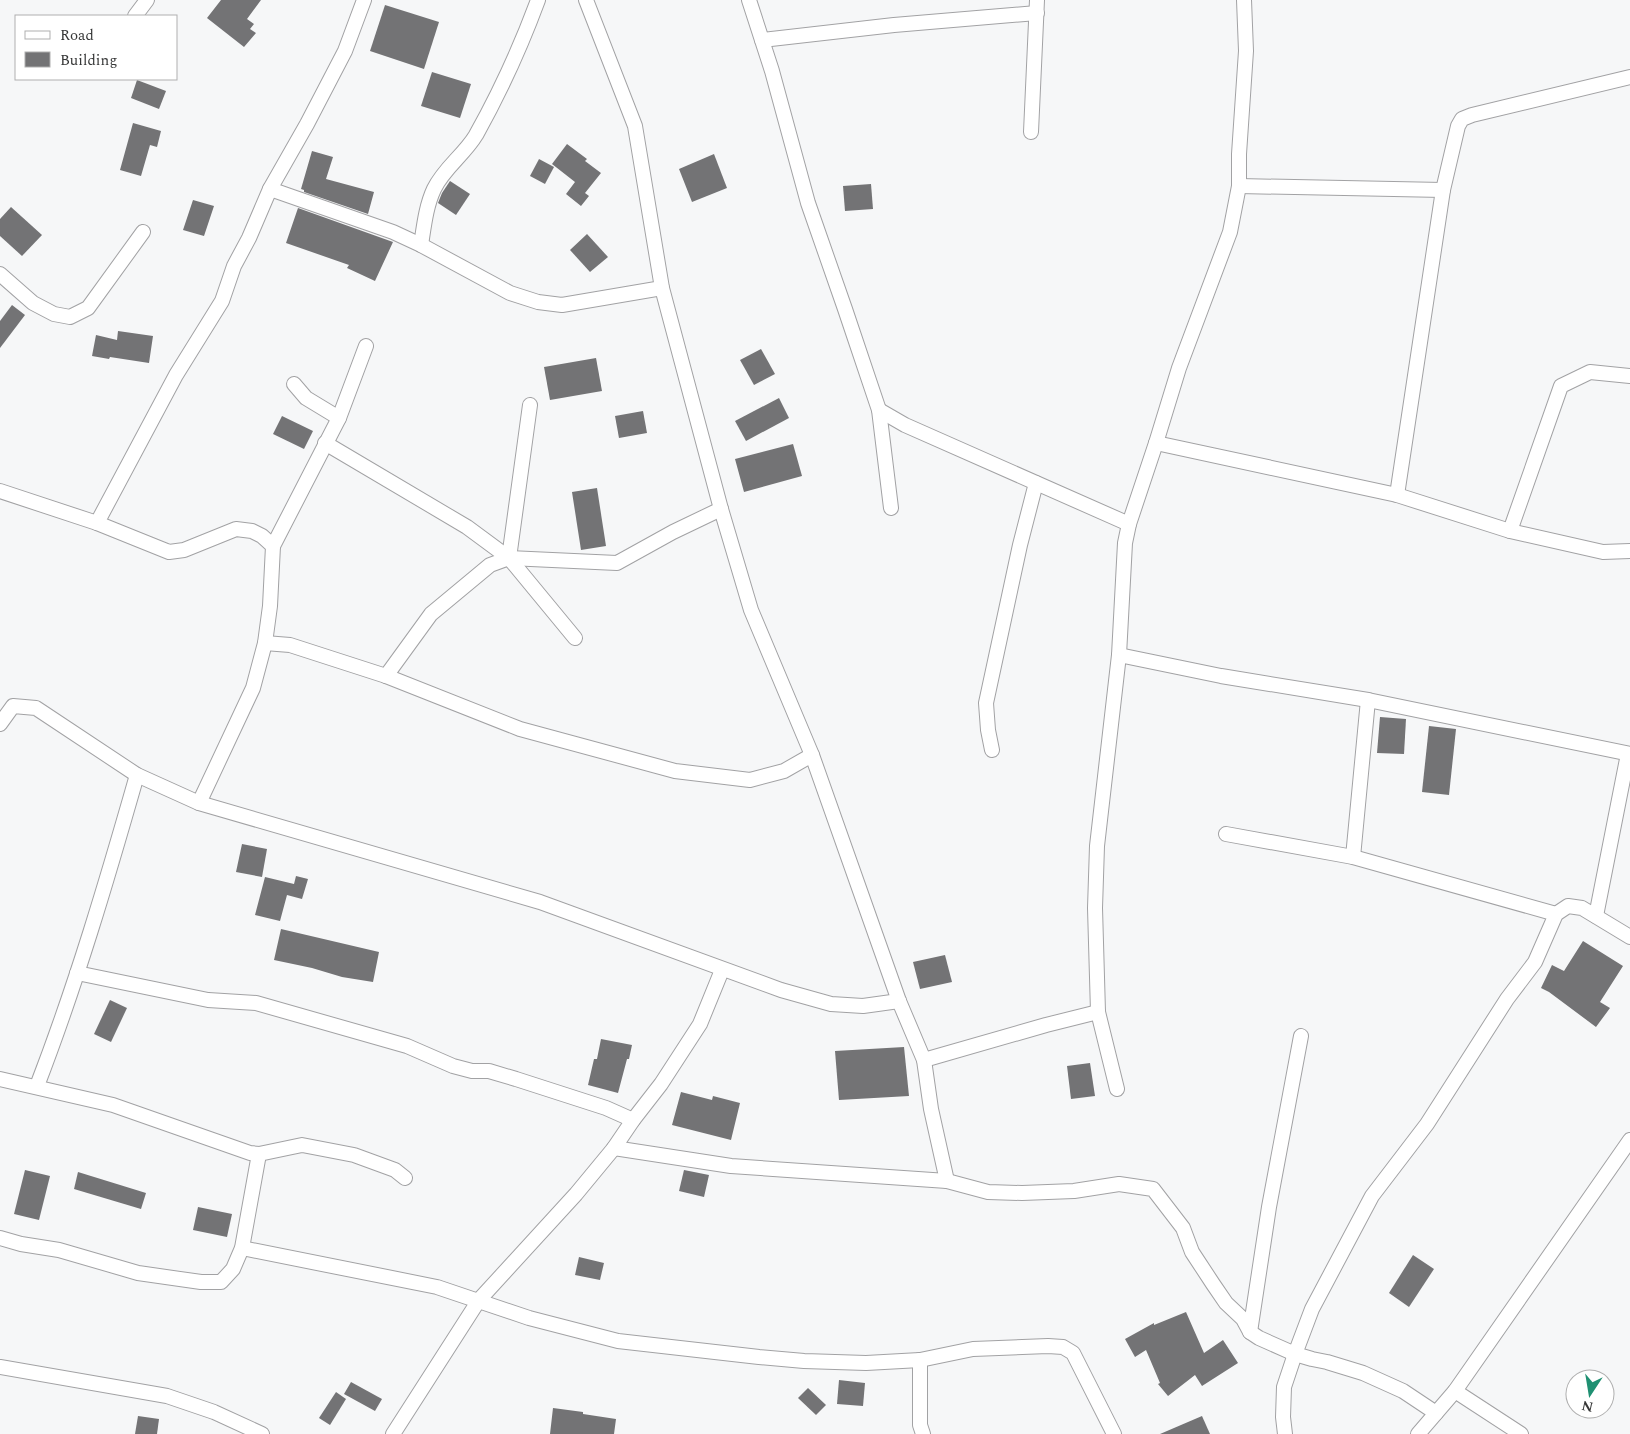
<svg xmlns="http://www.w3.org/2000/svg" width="1630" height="1434" viewBox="0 0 1630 1434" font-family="Spectral,serif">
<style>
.building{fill:#737375}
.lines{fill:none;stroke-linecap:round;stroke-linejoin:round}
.street-casing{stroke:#a2a2a4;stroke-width:16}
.street{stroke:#fff;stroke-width:14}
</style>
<rect width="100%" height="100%" fill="#f6f7f8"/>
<g class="building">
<polygon points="221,0 261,0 247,19 254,24 250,29 256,33 244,47 207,18"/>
<polygon points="385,5 439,22 424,69 370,51"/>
<polygon points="432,72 471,84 460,118 421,106"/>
<polygon points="137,80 166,91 159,109 131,98"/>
<polygon points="133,123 161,131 157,147 150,145 141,176 120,170"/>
<polygon points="567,144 587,159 585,161 601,173 585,193 589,196 581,206 566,194 575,182 552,164"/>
<polygon points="312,151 333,157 326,179 374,192 368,214 304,192 304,190 301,189"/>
<polygon points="714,154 727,188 692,202 679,169"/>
<polygon points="539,159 554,167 545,184 530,176"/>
<polygon points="450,181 470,194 456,215 438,203 442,193"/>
<polygon points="871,184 873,209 845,211 843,186"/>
<polygon points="193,200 214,206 204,236 183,230"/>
<polygon points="11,207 42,235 22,256 0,236 0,219"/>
<polygon points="298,208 393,242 375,281 347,268 349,265 286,243"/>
<polygon points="587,234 608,257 590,272 570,250"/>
<polygon points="12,305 25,315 0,348 0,321"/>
<polygon points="118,331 153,336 149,363 110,357 109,359 92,356 96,335 117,340"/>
<polygon points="761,349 775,374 754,385 740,360"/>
<polygon points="596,358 602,391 550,400 544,367"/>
<polygon points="779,398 789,418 746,441 735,421"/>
<polygon points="643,411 647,433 619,438 615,416"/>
<polygon points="282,416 313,431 304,449 273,434"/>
<polygon points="793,444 802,476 744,492 735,459"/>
<polygon points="597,488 606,546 581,550 572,492"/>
<polygon points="1380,717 1406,719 1404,754 1377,753"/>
<polygon points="1429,726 1456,729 1449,795 1422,792"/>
<polygon points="242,844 267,849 262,877 236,872"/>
<polygon points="296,876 308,879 302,899 287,895 280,921 255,915 265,877 294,884"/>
<polygon points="281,929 379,952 373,982 342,977 312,968 274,960"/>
<polygon points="1583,941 1623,966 1600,1002 1610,1008 1596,1027 1549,992 1541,988 1552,965 1564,971"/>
<polygon points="945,955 952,982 920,989 913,962"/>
<polygon points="110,1000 127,1008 111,1042 94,1034"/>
<polygon points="601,1039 632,1045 629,1059 627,1059 618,1093 588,1085 594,1059 597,1059"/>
<polygon points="904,1047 909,1096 839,1100 835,1051"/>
<polygon points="1090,1063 1095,1096 1071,1099 1067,1066"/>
<polygon points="681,1092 712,1100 713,1096 740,1103 731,1140 672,1125"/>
<polygon points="25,1170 50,1176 39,1220 14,1214"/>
<polygon points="684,1170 709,1175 704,1197 679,1191"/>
<polygon points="78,1172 146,1193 141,1209 74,1189"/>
<polygon points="198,1207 232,1214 227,1237 193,1230"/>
<polygon points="1413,1255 1434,1269 1409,1307 1389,1293"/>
<polygon points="579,1257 604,1263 600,1280 575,1275"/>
<polygon points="1186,1312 1204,1353 1223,1340 1238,1363 1202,1386 1195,1375 1168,1396 1158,1384 1160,1383 1146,1350 1135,1357 1125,1339 1154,1323 1154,1325"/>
<polygon points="839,1380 865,1383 863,1406 837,1404"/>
<polygon points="351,1382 382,1399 375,1411 344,1394"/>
<polygon points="808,1388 826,1405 816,1415 798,1398"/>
<polygon points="336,1392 346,1399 330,1425 319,1418"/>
<polygon points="553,1408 583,1412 583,1414 616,1419 614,1434 550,1434"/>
<polygon points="138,1416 159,1419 157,1434 135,1434"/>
<polygon points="1202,1416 1210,1434 1160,1434"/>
</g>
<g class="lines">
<defs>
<g id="street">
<polyline points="586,0 635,126 662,288 721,509 751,610 812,755 899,1001 924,1060 931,1109 947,1181"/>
<polyline points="749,0 772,71 808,203 845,309 879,410 891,508"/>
<polyline points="135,16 147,0"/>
<polyline points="762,40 894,25 1037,13"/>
<polyline points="1031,132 1037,0"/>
<polyline points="1239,186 1443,190"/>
<polyline points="270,189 393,232 421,245 510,293 538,302 562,305 662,288"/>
<path d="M421,245C424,226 426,206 434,189C444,168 464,155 476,135C500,92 521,46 538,0"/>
<polyline points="0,274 33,303 54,314 70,317 88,308 143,232"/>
<polyline points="294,384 306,398 339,418"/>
<polyline points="879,410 905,425 1129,524"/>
<polyline points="325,443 467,527 509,558 575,638"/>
<polyline points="1156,443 1397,495 1510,531 1603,552 1630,551"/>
<polyline points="0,491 97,523 169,552 184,550 236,529 252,531 262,536 273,546 270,606 265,643 253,688 199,803"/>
<polyline points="1397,495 1443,190 1458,126 1462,119 1472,115 1630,77"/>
<polyline points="97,523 176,375 222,301 234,266 249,238 270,189 307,124 345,51 364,0"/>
<polyline points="1510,531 1561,386 1590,372 1630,376"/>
<polyline points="273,546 339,418 366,346"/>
<polyline points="509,558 530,405"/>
<polyline points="265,643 290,645 386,676 520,729 675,771 750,780 784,771 812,755"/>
<polyline points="1119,655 1221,676 1368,700 1630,754"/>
<polyline points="386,676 431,614 490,565 509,558 617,563 673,532 721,509"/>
<polyline points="0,724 13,706 36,708 137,775 199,803 540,902 781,990 831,1004 863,1006 899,1001"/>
<polyline points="992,750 988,730 986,703 1020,545 1036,483"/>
<polyline points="1226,834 1353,857 1556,914"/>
<polyline points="1353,857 1368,700"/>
<polyline points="1596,916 1628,754"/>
<polyline points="77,973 208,1000 256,1003 407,1046 453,1066 472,1071 489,1071 516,1079 606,1108 633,1120"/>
<polyline points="924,1060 1046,1025 1098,1012"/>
<polyline points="0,1079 113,1105 250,1153 259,1154 302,1145 354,1155 395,1170 405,1178"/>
<path d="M37,1086C76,985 107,880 137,775"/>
<polyline points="1117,1089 1098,1012 1095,908 1097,846 1119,655 1125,543 1129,524 1156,443 1179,368 1230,232 1239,186 1239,154 1246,51 1244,0"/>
<polyline points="614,1148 731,1166 947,1181 988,1192 1022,1193 1074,1191 1119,1184 1153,1189 1183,1228 1192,1252 1213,1284 1226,1303 1243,1319 1250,1332 1259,1338 1295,1354 1312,1359 1327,1362 1363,1373 1403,1391 1436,1413"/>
<polyline points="0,1238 21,1244 59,1250 138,1273 201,1282 221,1282 233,1269 242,1248 259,1154"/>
<polyline points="242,1248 437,1287 529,1318 618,1341 759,1357 804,1361 866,1363 920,1360 973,1349 1048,1346 1063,1347 1073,1353 1114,1434"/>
<polyline points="1250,1332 1269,1207 1301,1036"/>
<polyline points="920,1360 920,1425 923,1434"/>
<polyline points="0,1367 167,1396 214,1412 262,1434"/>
<polyline points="1455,1391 1521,1434"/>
<polyline points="393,1434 479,1300 576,1194 614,1148 633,1120 661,1084 700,1024 722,970"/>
<polyline points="1285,1434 1283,1417 1284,1387 1295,1354 1312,1309 1372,1196 1427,1124 1507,999 1535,962 1556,914 1568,906 1582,908 1630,937"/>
<polyline points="1418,1434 1455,1391 1630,1140"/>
</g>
</defs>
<use href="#street" class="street-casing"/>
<use href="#street" class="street"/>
</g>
<rect x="15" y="15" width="162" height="65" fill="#ffffff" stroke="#afafaf"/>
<rect x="25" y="31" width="25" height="8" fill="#ffffff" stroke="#afafaf"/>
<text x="60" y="40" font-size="15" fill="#363737">Road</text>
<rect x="25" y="52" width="25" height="15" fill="#737375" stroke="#afafaf"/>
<text x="60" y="65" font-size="15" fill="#363737">Building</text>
<g transform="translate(1590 1394) rotate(192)"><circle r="24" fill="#ffffff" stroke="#afafaf"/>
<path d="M0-4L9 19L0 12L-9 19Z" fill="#1f9072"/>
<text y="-8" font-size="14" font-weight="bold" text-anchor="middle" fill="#363737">N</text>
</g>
</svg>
